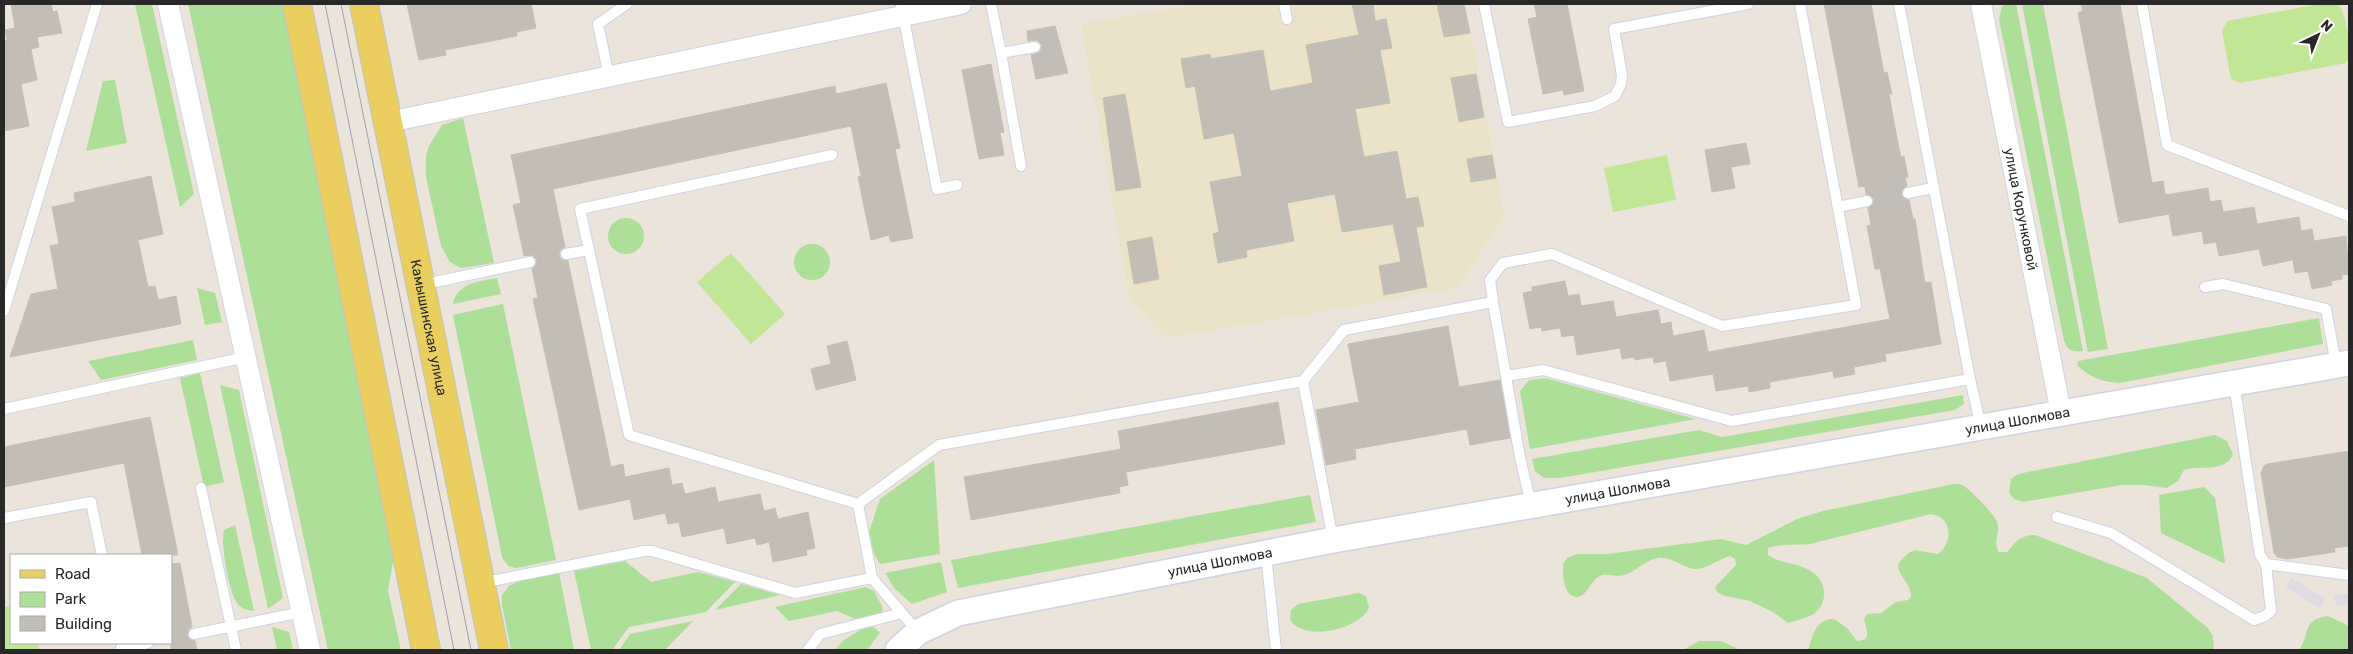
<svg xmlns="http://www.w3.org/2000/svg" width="2353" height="654" viewBox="0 0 2353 654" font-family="Rubik,sans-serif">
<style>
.industrial{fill:#dedbe3}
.education{fill:#ebe2ca}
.green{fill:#aedf99}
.pitch{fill:#c1e695}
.building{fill:#c2beb6;stroke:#c5c0b5}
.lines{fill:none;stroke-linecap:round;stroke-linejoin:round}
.service-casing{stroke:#d0d3e1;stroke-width:12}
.minor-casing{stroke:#d0d3e1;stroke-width:22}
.tertiary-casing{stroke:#d0d3e1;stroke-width:28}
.primary-casing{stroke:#c3c3c3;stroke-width:30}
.service{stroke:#fff;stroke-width:10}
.minor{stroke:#fff;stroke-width:20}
.tertiary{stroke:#fff;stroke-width:25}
.primary{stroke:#eacf60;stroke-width:28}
.tram{stroke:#9ea0b2;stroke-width:1}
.labels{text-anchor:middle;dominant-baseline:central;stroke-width:5;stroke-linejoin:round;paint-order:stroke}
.street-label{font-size:14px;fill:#282828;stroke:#fff}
</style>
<rect width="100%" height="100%" fill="#eae4db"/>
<g class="industrial">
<polygon points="2291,578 2326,599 2320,608 2286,587"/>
<polygon points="2349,593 2349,604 2337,607 2334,596"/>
</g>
<polygon class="education" points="1195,4 1466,4 1504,215 1458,288 1167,338 1130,300 1081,24"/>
<g class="green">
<polygon points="135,4 152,4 194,194 180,207"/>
<polygon points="188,4 285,4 394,556 388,590 401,650 328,650"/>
<path d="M2016,4L2083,351C2073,352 2068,351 2064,341L1999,19L2002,6L2006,4Z"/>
<polygon points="2022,4 2043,4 2108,349 2088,352"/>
<polygon points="115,80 127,143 86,151 103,81"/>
<polygon points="463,118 494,263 461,268 450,262 441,246 426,177 426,155 429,146 442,125"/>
<circle cx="626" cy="236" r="18"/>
<circle cx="812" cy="262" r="18"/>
<path d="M497,278L501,294L453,304C457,283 480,281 497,278Z"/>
<polygon points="197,288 215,293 222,322 205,325"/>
<polygon points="503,304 556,560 516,568 508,566 502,557 453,315"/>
<path d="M2319,318L2323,344L2120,383C2101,382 2090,377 2077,365L2078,361Z"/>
<polygon points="193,340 197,360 101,380 88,361"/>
<polygon points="200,373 224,482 204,487 180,378"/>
<polygon points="1545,378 1696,419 1530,449 1520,391 1529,380"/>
<polygon points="220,385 239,390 283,598 268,609"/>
<polygon points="1963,395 1964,404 1955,410 1560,478 1544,478 1535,471 1532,459 1699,430 1722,437"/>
<path d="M2215,435L2227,441L2233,454C2227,473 2199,465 2184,470L2178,481L2167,488L2144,485H2122L2023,502L2014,499L2009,493L2011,479L2018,474Z"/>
<polygon points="934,460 940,554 880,564 874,554 869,532 880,499"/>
<path d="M1954,484C1957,484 1960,484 1962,485C1968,487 1995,515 1997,522C2001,533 1992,542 1999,552H2007C2016,541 2020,536 2035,535L2147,578L2208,628L2213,637L2214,650H1808C1812,637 1816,618 1834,619L1847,628L1857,641C1873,640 1866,629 1864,619L1867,614L1881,613L1896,602L1908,600L1911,597C1912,576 1880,570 1914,550L1938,554C1953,543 1953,517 1931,514L1810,544C1800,545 1776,544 1768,548V555C1780,563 1792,563 1805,568C1823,574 1831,597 1817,611C1810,618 1797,620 1788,623L1773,612L1750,601L1725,596L1717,592L1715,587L1736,565L1735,559L1730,556C1718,559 1706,570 1694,569C1681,567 1672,556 1658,558C1646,559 1636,572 1624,575C1617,577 1609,574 1602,575C1590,578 1586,602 1573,596C1563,592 1563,574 1563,565L1567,558L1577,554H1607L1721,539L1746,545L1797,519L1823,511Z"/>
<polygon points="2204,487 2215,498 2225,562 2223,563 2161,533 2159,495"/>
<polygon points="1310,495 1316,522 958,588 951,560"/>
<path d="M235,525L254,611C247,610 241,609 237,603C229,593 220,542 224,530Z"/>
<polygon points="625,561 651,582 698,572 735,582 706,612 629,627 612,650 591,650 574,571"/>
<polygon points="941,562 947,592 912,604 894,588 885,573"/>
<polygon points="559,572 574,650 511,650 502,605 502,595 509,586 519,581"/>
<polygon points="741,584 780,595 715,610"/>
<polygon points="866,587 874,591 883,608 881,613 855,619 837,611 789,621 775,607"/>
<path d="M1359,593L1366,596L1369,608C1358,630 1305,642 1290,620L1291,610L1298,604Z"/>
<path d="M2328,616L2349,626V650H2299C2311,634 2301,620 2328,616Z"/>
<polygon points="693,621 665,650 619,650 630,634"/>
<polygon points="272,627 289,632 293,650 277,650"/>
<polygon points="865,627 874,627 880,633 867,650 835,650 844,640"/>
<polygon points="1699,641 1721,641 1740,650 1683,650"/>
</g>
<g class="pitch">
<path d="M2320,4H2338C2346,12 2353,55 2346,63L2240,83L2231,79L2222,31L2227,21Z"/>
<polygon points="1667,155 1676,200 1613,212 1604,168"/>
<polygon points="731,253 785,314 751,344 697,282"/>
<polygon points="11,606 11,643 38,643 39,650 4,650 4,607"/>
</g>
<g class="building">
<polygon points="11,4 51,4 53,12 57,11 62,33 37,37 39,47 31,49 37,80 21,84 29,126 4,131 4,41 7,40 5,30 15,28"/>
<polygon points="407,4 531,4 536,28 517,32 517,36 445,50 446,55 419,60"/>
<polygon points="1352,4 1373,4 1375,21 1386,19 1392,48 1380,50 1390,103 1355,109 1364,157 1397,151 1406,199 1418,197 1424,226 1416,227 1427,287 1384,295 1379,266 1401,262 1393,224 1342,232 1335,194 1287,203 1294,241 1246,250 1247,257 1218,263 1213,234 1219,232 1210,182 1242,176 1234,133 1204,139 1195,86 1186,88 1181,59 1210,54 1211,59 1263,50 1270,91 1313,83 1306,45 1359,35"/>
<polygon points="1437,4 1464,4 1470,33 1444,37"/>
<polygon points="1534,4 1567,4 1584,91 1564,95 1563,90 1543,94 1528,19 1537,17"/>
<polygon points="1824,4 1871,4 1884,73 1887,72 1892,94 1889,94 1897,139 1901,157 1904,156 1908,177 1905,178 1907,186 1902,190 1901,195 1909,200 1913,219 1915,219 1925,283 1931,282 1941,344 1885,354 1886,361 1854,367 1855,374 1834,378 1833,371 1770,382 1770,388 1749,392 1748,386 1716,391 1713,374 1670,381 1666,361 1654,363 1653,357 1635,360 1635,357 1622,359 1620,348 1577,355 1574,335 1562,337 1560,328 1542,331 1541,327 1530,329 1523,293 1532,291 1532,287 1565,281 1568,296 1579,294 1581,306 1613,301 1616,317 1658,310 1661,324 1671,322 1673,336 1704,330 1708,352 1890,319 1880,269 1875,269 1867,226 1871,225 1868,208 1873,204 1874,199 1866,194 1865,186 1859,187"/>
<polygon points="2081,4 2120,4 2152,183 2163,181 2165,195 2208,188 2210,202 2221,200 2223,212 2254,207 2257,224 2299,217 2301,231 2312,229 2314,241 2346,236 2349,274 2342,275 2342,279 2331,281 2332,285 2312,289 2308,271 2295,273 2293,260 2263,266 2259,249 2219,256 2216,242 2204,244 2202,231 2173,236 2169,214 2119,223 2078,13 2083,11"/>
<polygon points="1055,26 1068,73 1036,79 1031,55 1040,52 1042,45 1037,40 1028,41 1027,31"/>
<polygon points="991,64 1004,132 1000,133 1004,155 979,159 962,70"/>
<polygon points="1476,74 1484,117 1459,122 1451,78"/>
<polygon points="886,83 900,148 895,149 913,238 891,242 889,235 871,240 858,177 861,176 851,126 553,189 565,247 560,251 559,256 563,260 568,261 611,467 623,464 625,477 669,468 672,485 682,483 685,494 715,487 718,502 760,494 764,511 775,508 778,519 808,512 815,548 806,550 807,555 773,562 769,542 757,545 755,538 727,544 724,528 682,537 679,522 668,524 665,513 634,520 630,499 579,510 533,299 538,298 532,269 536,265 537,260 532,255 524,256 513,205 521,203 511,155 835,86 836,94"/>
<polygon points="1125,94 1141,187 1116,191 1103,98"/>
<polygon points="1746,143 1750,164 1731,167 1735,188 1712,192 1705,150"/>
<polygon points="1492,155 1496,178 1471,182 1467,159"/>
<polygon points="151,176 163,234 138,240 148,287 155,286 158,300 176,296 181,324 10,357 31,294 58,289 50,246 59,244 52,207 75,202 74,193"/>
<polygon points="1152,237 1159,279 1134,284 1127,242"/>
<polygon points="1448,326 1459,387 1500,380 1510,438 1470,445 1467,429 1355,449 1356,459 1326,465 1316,410 1359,402 1348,344"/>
<polygon points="847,341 856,380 816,390 811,369 831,364 827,346"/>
<polygon points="1278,402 1285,444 1126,472 1128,485 1119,487 1120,493 971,520 964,477 1121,449 1118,431"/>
<polygon points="150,417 178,555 142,555 124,463 4,487 4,447"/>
<polygon points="2349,451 2349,546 2334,548 2335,552 2287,559 2277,557 2274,553 2261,473 2264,466 2267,464"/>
<polygon points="180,563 192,627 189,629 187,635 189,639 195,641 197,650 171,650 171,564"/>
</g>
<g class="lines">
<defs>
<g id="service">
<polyline points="901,4 937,189 957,185"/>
<polyline points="991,4 1001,53 1035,47"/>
<polyline points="1284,4 1287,19"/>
<polyline points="1484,4 1508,122 1595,106 1615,96 1621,84 1622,75 1614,29 1748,4"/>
<polyline points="1899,4 1970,379 1981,427"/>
<polyline points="2142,4 2167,145 2349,216"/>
<polyline points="1001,53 1021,166"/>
<polyline points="609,77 598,24 627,4"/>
<polyline points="1908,193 1933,188"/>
<polyline points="1838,207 1867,201"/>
<polyline points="589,250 580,209 832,155"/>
<polyline points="566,254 589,250 629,435 858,504"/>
<polyline points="421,285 530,262"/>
<polyline points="2205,287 2223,284 2326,309 2336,365"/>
<polyline points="1493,302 1520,457 1531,505"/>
<polyline points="4,311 97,4"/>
<polyline points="1506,376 1543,370 1732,421 1970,379"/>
<polyline points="1303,381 1333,540"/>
<polyline points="2234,383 2260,555 2266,564 2349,575"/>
<polyline points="4,409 246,357"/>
<polyline points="201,488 236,650"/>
<polyline points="2057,517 2111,533 2254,620 2265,616 2271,611 2266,564"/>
<polyline points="4,518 91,502 102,555"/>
<polyline points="1266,554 1276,650"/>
<polyline points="481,583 644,551 652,551 795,593 872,578"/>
<polyline points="918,632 872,578 858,504 939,445 1303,381 1344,330 1493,302 1490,280 1503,263 1552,254 1722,326 1856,305 1800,4"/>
<polyline points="194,634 302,612"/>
<polyline points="121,648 148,643"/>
<polyline points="808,650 820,634 902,613"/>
</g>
<g id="minor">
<polyline points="168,4 310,650"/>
<path id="s1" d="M1981,4L2061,413"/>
<polyline points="388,122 961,4"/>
</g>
<g id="tertiary">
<path id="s2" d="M898,650L918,632L958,613L1333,540L2349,363"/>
</g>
<g id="primary">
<polyline points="297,4 426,650"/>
<path id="s3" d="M364,4L494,650"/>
</g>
</defs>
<use href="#service" class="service-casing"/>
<use href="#minor" class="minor-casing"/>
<use href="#tertiary" class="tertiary-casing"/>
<use href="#primary" class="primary-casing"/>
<use href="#service" class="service"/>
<use href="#minor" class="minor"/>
<use href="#tertiary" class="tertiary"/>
<use href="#primary" class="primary"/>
<g class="tram">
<polyline points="325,4 454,650"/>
<polyline points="341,4 471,650"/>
</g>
</g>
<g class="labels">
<g class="street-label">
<text stroke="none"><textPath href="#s1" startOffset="209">улица Корунковой</textPath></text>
<text stroke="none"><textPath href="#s3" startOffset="330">Камышинская улица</textPath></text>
<text stroke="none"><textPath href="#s2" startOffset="1148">улица Шолмова</textPath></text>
<text stroke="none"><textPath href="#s2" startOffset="742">улица Шолмова</textPath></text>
<text stroke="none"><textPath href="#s2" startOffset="338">улица Шолмова</textPath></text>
</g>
</g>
<rect width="2353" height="654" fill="none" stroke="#282828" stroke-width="10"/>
<rect x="10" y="554" width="162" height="90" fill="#ffffff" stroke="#a9a9a9"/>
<rect x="20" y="570" width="25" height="8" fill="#eacf60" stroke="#a9a9a9"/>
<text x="55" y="579" font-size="15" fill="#282828">Road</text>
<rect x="20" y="592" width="25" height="15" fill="#aedf99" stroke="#a9a9a9"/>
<text x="55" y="604" font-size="15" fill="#282828">Park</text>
<rect x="20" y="616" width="25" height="15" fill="#c2beb6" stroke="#a9a9a9"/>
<text x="55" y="629" font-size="15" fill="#282828">Building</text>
<g transform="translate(2318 35) rotate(43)" stroke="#ffffff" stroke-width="4" paint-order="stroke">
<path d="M0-4L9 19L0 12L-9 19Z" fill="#282828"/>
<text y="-8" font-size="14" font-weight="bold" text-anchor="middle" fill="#282828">N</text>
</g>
</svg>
